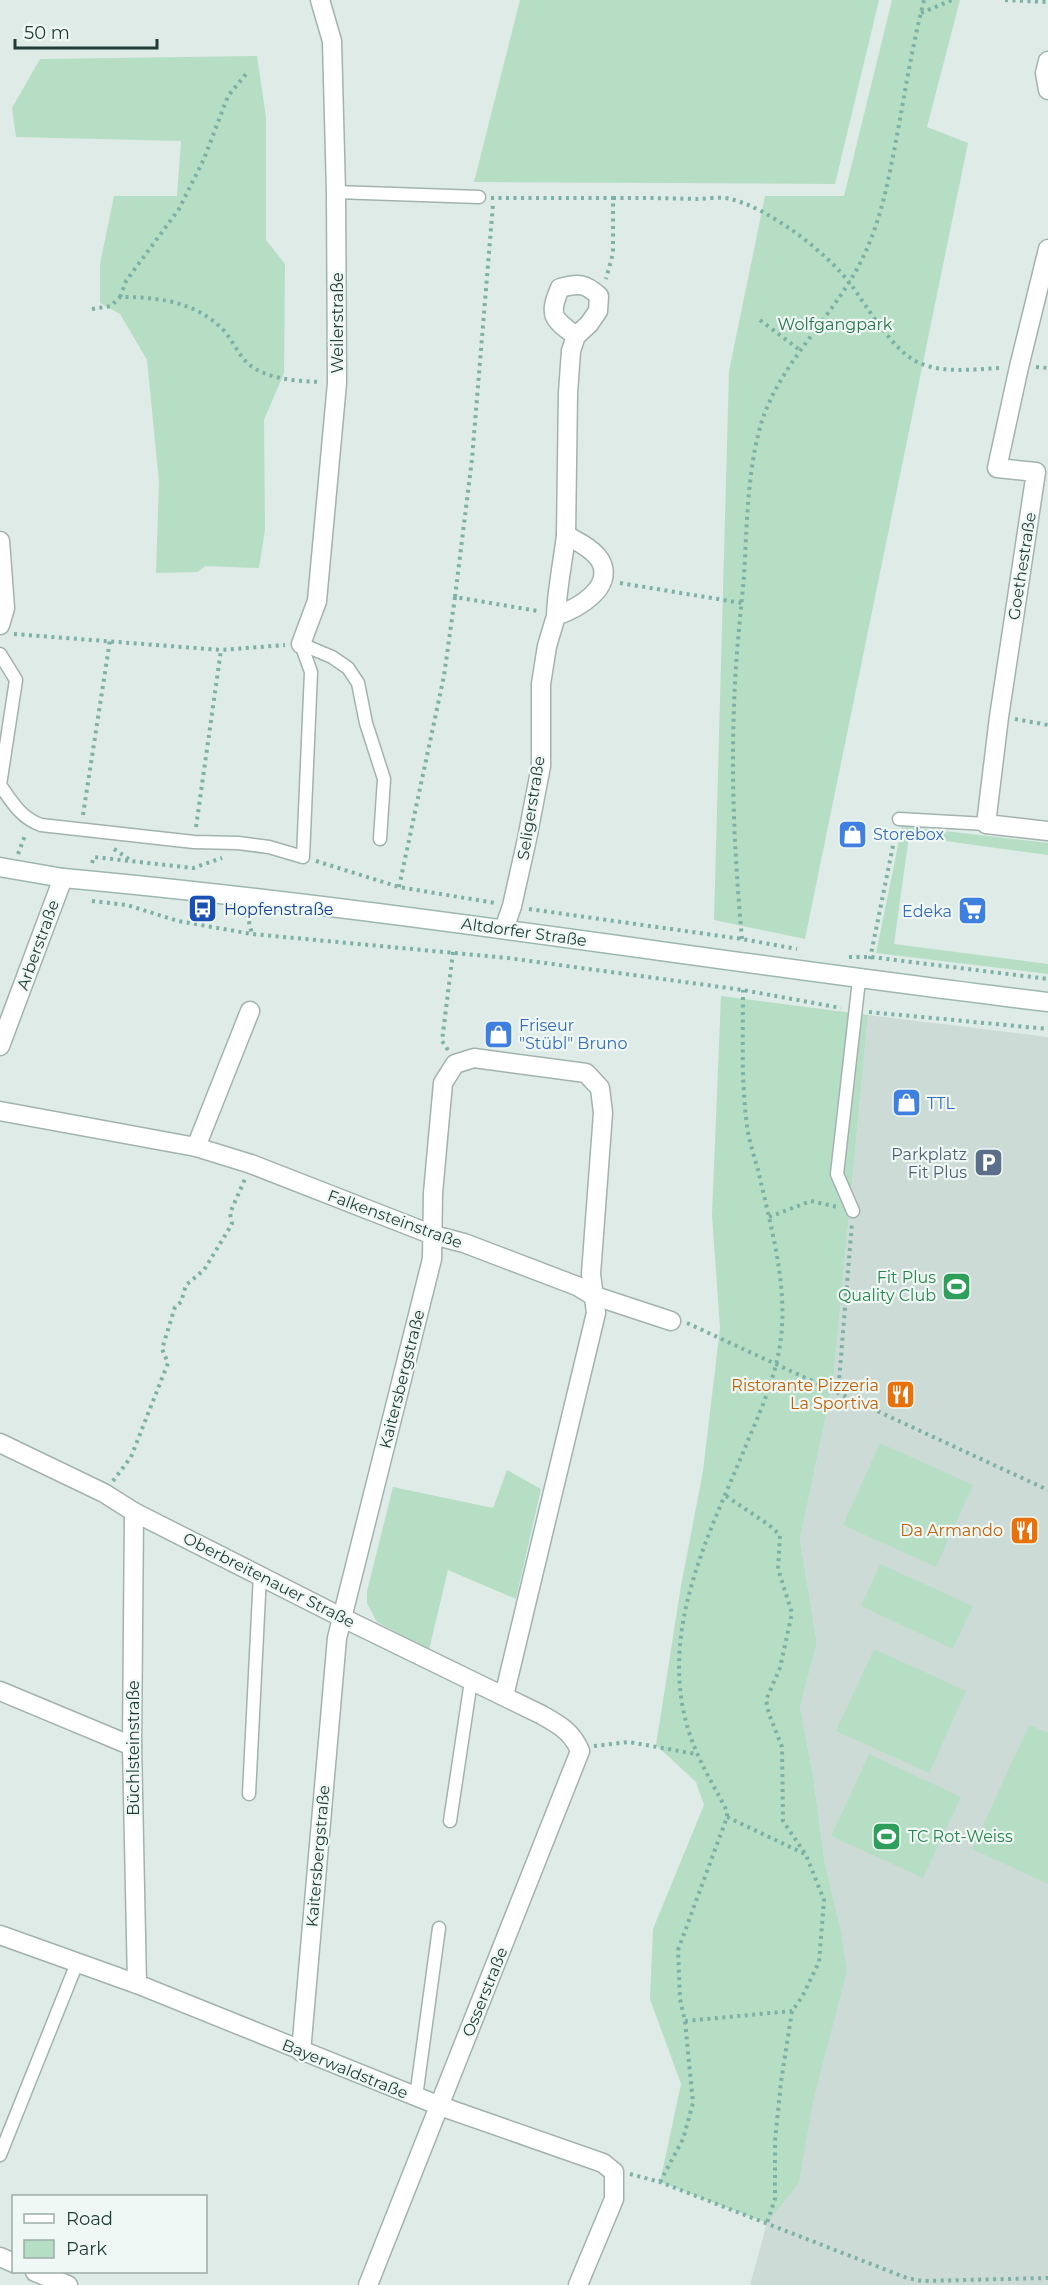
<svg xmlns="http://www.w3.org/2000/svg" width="1048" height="2285" viewBox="0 0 1048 2285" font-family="Montserrat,sans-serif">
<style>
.built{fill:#cddbd6}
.green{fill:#b6dec5}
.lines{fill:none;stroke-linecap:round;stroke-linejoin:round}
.service-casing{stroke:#a2b3af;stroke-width:15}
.minor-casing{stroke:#a2b3af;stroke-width:21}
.secondary-casing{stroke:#9db7b0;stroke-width:21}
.path{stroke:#7db1a6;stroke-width:4;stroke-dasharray:3 4.5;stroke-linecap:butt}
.service{stroke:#fff;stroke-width:12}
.minor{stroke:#fff;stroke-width:18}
.secondary{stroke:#fff;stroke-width:18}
.labels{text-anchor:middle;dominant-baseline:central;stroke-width:4.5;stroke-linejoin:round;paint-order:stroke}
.street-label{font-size:16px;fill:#1f3c37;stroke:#eff8f4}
.park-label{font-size:16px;fill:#27754d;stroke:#eff8f4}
.shop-label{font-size:16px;fill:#366cbe;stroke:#eff8f4;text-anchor:start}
.transit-label{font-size:16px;fill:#164399;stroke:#eff8f4;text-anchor:start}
.service-label{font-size:16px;fill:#4e5e75;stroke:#eff8f4;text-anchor:end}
.leisure-label{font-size:16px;fill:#27864d;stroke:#eff8f4;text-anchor:end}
.food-label{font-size:16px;fill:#c56008;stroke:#eff8f4;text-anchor:end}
</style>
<rect width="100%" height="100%" fill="#dfebe7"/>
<polygon class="built" points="868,1015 1048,1037 1048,2285 750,2285 767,2223 799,2182 840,1927 825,1864 813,1775 800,1707 817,1643 800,1539 833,1383"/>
<g class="green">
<polygon points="520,0 879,0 835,184 474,182"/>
<polygon points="892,0 960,0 927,127 968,143 805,939 714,920 729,371 765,196 844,196"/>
<polygon points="257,56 266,117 266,240 285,264 284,373 264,420 265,530 259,568 205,566 198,572 156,573 159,482 147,360 120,314 100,303 100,264 114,196 177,196 181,141 16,137 12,108 40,59"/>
<polygon points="902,826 1048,843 1048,855 909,836 894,944 1048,964 1048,974 876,953"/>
<polygon points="721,996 868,1015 833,1383 800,1539 817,1643 800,1707 813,1775 825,1864 840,1927 847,1971 813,2101 799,2183 767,2223 660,2182 681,2084 650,1999 653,1929 704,1805 696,1782 656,1745 681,1586 703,1471 720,1328 712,1215"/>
<polygon points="880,1443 973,1485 936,1567 843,1525"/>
<polygon points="507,1470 541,1489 516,1599 448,1570 429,1650 377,1622 367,1603 367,1591 393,1487 493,1508"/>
<polygon points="880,1564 973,1606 953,1649 861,1606"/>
<polygon points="874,1649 966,1691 929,1773 836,1731"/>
<polygon points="1029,1725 1048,1733 1048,1884 972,1849"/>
<polygon points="869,1754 961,1797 923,1878 831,1836"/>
</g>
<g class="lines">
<defs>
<g id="service">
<polyline points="336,192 479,197"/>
<polyline points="301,644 332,657 348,668 358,683 366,723 384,779 380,839"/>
<path d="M0,654L16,680L0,785C12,802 21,818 41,825L194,842L238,843L269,847L303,857L311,672L301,644"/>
<polyline points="899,819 986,824"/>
<polyline points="853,1211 837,1174 859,980"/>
<polyline points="249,1794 260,1575"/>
<polyline points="450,1821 471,1681"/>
<polyline points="416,2097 439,1928"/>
<polyline points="0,2155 77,1963"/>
</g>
<g id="minor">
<polyline points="1048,61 1045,73 1048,90"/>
<polyline points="1048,249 1019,367 997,468 1036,472 999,717 986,824 1048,831"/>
<path d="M566,535L568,393L571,351L576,336L589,324L598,311L599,296C585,283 578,283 560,288C548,316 553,319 576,336"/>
<polyline points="0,541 5,608 0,625"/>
<polyline points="301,644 317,601 337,383 336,192 332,41 320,0"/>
<path d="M504,929L512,906L527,839L541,766V684L547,646L556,616C576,609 616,588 600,560C592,548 578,542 566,535C563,562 557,588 556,616"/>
<polyline points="0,1046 63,878"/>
<polyline points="0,1111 196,1147 251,1164 433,1235 464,1243 577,1286 592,1295 671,1321"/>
<polyline points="196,1147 250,1011"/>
<path d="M0,1443L104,1493L134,1512L343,1618L540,1714C558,1724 572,1731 580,1751L368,2285"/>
<polyline points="134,1512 132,1746 137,1984"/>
<polyline points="0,1691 132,1746"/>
<polyline points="0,1935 137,1984 440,2106 603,2163 614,2172 614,2199 578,2285"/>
<polyline points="301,2052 337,1638 432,1259 433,1193 443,1083 455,1064 474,1058 586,1073 600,1088 603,1113 591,1274 596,1313 504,1696"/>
<polyline points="0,2257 14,2263"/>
<polyline points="35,2272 68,2285"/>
</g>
<path id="secondary" d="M0,867L63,878C393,908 719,963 1048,1002"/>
</defs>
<use href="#service" class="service-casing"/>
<use href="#minor" class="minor-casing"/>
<use href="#secondary" class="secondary-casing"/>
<g class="path">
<polyline points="1005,0 1048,2"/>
<polyline points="921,13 952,0"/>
<polyline points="491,198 613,198 613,253 606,279"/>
<path d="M613,198C640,198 667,198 695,199C706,199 720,196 731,199C770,209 828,253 852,286C867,307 890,345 912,359C937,375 974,369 1001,368"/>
<polyline points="120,297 126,281 179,209 204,159 228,96 246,74"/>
<path d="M92,309L111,306L120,297C159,297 199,302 226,333C234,343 240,358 251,366C271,380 297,381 321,382"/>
<polyline points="760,320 801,351"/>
<polyline points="1036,367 1048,368"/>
<polyline points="620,583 742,603"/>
<polyline points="455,597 472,459 493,204"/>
<polyline points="14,634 221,650 285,645"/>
<polyline points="1015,719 1048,725"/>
<polyline points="83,815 110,640"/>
<polyline points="196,827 221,650"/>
<polyline points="114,849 130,860"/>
<polyline points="18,854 26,833"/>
<polyline points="316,861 399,887 495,903"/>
<polyline points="92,863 94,857 193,868 222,858"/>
<polyline points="399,887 444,676 455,597 538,611"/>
<polyline points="92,901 127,905 178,921 252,934 508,958 743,990 841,1008"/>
<polyline points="529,909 742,939 797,949"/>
<polyline points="247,914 252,934"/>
<path d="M742,939C735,862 731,785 734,708C735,664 740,620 744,576C747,526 747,473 761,424C780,361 838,313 865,253C883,214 890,172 898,130C906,86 913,43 924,0"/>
<polyline points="849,957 871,957 1048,979"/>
<polyline points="870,959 896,831"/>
<polyline points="869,1012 1048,1029"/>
<polyline points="448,1050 442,1041 453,952"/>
<polyline points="769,1217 811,1201 837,1207"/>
<polyline points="687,1323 1048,1490"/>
<polyline points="838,1393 852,1223"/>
<polyline points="113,1481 131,1457 168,1363 162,1349 175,1307 181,1302 186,1285 204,1270 232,1224 230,1213 245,1179"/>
<polyline points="726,1496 769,1525 780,1535 778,1569 792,1613 780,1668 766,1700 769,1714 782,1747 783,1821 806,1855 824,1900 819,1962 802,1997 792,2011 781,2082 775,2141 775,2199 767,2223"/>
<polyline points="594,1746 629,1742 696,1754"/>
<polyline points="727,1817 805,1854"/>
<polyline points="685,2021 792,2011"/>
<polyline points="630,2174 660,2182 907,2278 922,2281 1048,2278"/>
<path d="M660,2182L683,2139L693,2103L685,2021L680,1999L678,1950L727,1817V1811C713,1784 697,1759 688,1729C658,1629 710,1533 747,1443C763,1405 780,1367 782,1326C785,1275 770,1223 759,1174C755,1158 749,1142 747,1126C741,1081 743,1035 743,990"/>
</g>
<use href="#service" class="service"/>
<use href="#minor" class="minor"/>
<use href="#secondary" class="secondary"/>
</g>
<defs>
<symbol id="shop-square" viewBox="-11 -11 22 22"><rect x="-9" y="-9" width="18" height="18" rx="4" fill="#3f7fe0" stroke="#eff8f4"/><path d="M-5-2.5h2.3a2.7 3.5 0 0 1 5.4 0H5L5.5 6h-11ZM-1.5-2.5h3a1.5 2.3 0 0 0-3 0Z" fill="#fff"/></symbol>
<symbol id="bus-square" viewBox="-11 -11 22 22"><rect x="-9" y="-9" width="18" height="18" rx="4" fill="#1a4fb4" stroke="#eff8f4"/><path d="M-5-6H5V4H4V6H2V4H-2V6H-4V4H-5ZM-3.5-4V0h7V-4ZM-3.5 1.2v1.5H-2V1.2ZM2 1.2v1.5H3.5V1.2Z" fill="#fff"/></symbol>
<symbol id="supermarket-square" viewBox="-11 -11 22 22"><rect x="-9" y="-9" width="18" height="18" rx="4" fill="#3f7fe0" stroke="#eff8f4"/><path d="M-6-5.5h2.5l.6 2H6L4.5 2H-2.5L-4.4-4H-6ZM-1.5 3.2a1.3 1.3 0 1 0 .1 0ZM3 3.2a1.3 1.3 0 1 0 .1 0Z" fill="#fff"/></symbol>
<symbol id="parking-square" viewBox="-11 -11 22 22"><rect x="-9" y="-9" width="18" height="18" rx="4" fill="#5c6f8a" stroke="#eff8f4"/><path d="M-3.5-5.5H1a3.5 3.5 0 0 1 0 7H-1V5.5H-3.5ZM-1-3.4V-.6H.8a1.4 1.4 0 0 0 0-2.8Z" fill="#fff"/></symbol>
<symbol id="stadium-square" viewBox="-11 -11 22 22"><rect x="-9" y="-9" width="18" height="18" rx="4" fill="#2e9e5b" stroke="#eff8f4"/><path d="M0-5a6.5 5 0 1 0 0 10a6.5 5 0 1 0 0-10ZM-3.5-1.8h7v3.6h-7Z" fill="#fff"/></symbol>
<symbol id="restaurant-square" viewBox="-11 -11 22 22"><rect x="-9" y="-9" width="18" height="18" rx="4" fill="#e8710a" stroke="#eff8f4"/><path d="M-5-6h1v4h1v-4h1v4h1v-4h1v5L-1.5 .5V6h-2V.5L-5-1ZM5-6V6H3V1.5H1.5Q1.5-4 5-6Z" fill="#fff"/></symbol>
</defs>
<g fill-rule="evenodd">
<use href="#shop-square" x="836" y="818" width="33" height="33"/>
<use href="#bus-square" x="186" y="892" width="33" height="33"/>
<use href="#supermarket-square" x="956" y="894" width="33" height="33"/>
<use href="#shop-square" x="482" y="1018" width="33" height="33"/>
<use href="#shop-square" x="890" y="1086" width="33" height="33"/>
<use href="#parking-square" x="972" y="1146" width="33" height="33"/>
<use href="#stadium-square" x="940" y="1270" width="33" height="33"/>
<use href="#restaurant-square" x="884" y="1378" width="33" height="33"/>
<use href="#restaurant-square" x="1008" y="1514" width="33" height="33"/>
<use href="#stadium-square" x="870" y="1820" width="33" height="33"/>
</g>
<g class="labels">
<g class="street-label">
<text transform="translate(337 323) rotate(-90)">Weilerstraße</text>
<text transform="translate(1022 566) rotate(-81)">Goethestraße</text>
<text transform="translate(531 808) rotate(-81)">Seligerstraße</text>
<text transform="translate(524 932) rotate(8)">Altdorfer Straße</text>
<text transform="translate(38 945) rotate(-70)">Arberstraße</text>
<text transform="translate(395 1219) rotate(20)">Falkensteinstraße</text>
<text transform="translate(402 1379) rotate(-76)">Kaitersbergstraße</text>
<text transform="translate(269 1580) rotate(27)">Oberbreitenauer Straße</text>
<text transform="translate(133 1748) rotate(-90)">Büchlsteinstraße</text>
<text transform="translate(318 1856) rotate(-85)">Kaitersbergstraße</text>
<text transform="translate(485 1992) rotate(-68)">Osserstraße</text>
<text transform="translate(345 2069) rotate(22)">Bayerwaldstraße</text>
</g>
<g class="park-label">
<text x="835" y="324">Wolfgangpark</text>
</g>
<g class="shop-label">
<text x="873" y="834">Storebox</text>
<text x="952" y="911" text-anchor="end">Edeka</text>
<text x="519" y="1025">Friseur<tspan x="519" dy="18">"Stübl" Bruno</tspan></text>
<text x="927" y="1103">TTL</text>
</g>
<g class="transit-label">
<text x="224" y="909">Hopfenstraße</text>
</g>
<g class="service-label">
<text x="967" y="1154">Parkplatz<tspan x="967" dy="18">Fit Plus</tspan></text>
</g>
<g class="leisure-label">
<text x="936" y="1277">Fit Plus<tspan x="936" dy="18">Quality Club</tspan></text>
<text x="908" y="1836" text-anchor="start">TC Rot-Weiss</text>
</g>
<g class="food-label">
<text x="879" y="1385">Ristorante Pizzeria<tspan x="879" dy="18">La Sportiva</tspan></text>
<text x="1003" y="1530">Da Armando</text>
</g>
</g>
<rect x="12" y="2195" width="195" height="78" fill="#eff8f4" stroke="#9cada8" stroke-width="1.5"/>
<rect x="24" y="2214" width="30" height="9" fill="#ffffff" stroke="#9cada8" stroke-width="1.5"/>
<text x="66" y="2225" font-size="18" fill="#1f3c37">Road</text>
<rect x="24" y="2240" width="30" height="18" fill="#b6dec5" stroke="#9cada8" stroke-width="1.5"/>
<text x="66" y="2255" font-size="18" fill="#1f3c37">Park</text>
<path d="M15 39v9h142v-9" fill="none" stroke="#1f3c37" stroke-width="3"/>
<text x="24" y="39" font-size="18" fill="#1f3c37" stroke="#eff8f4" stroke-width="4.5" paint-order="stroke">50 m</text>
</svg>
